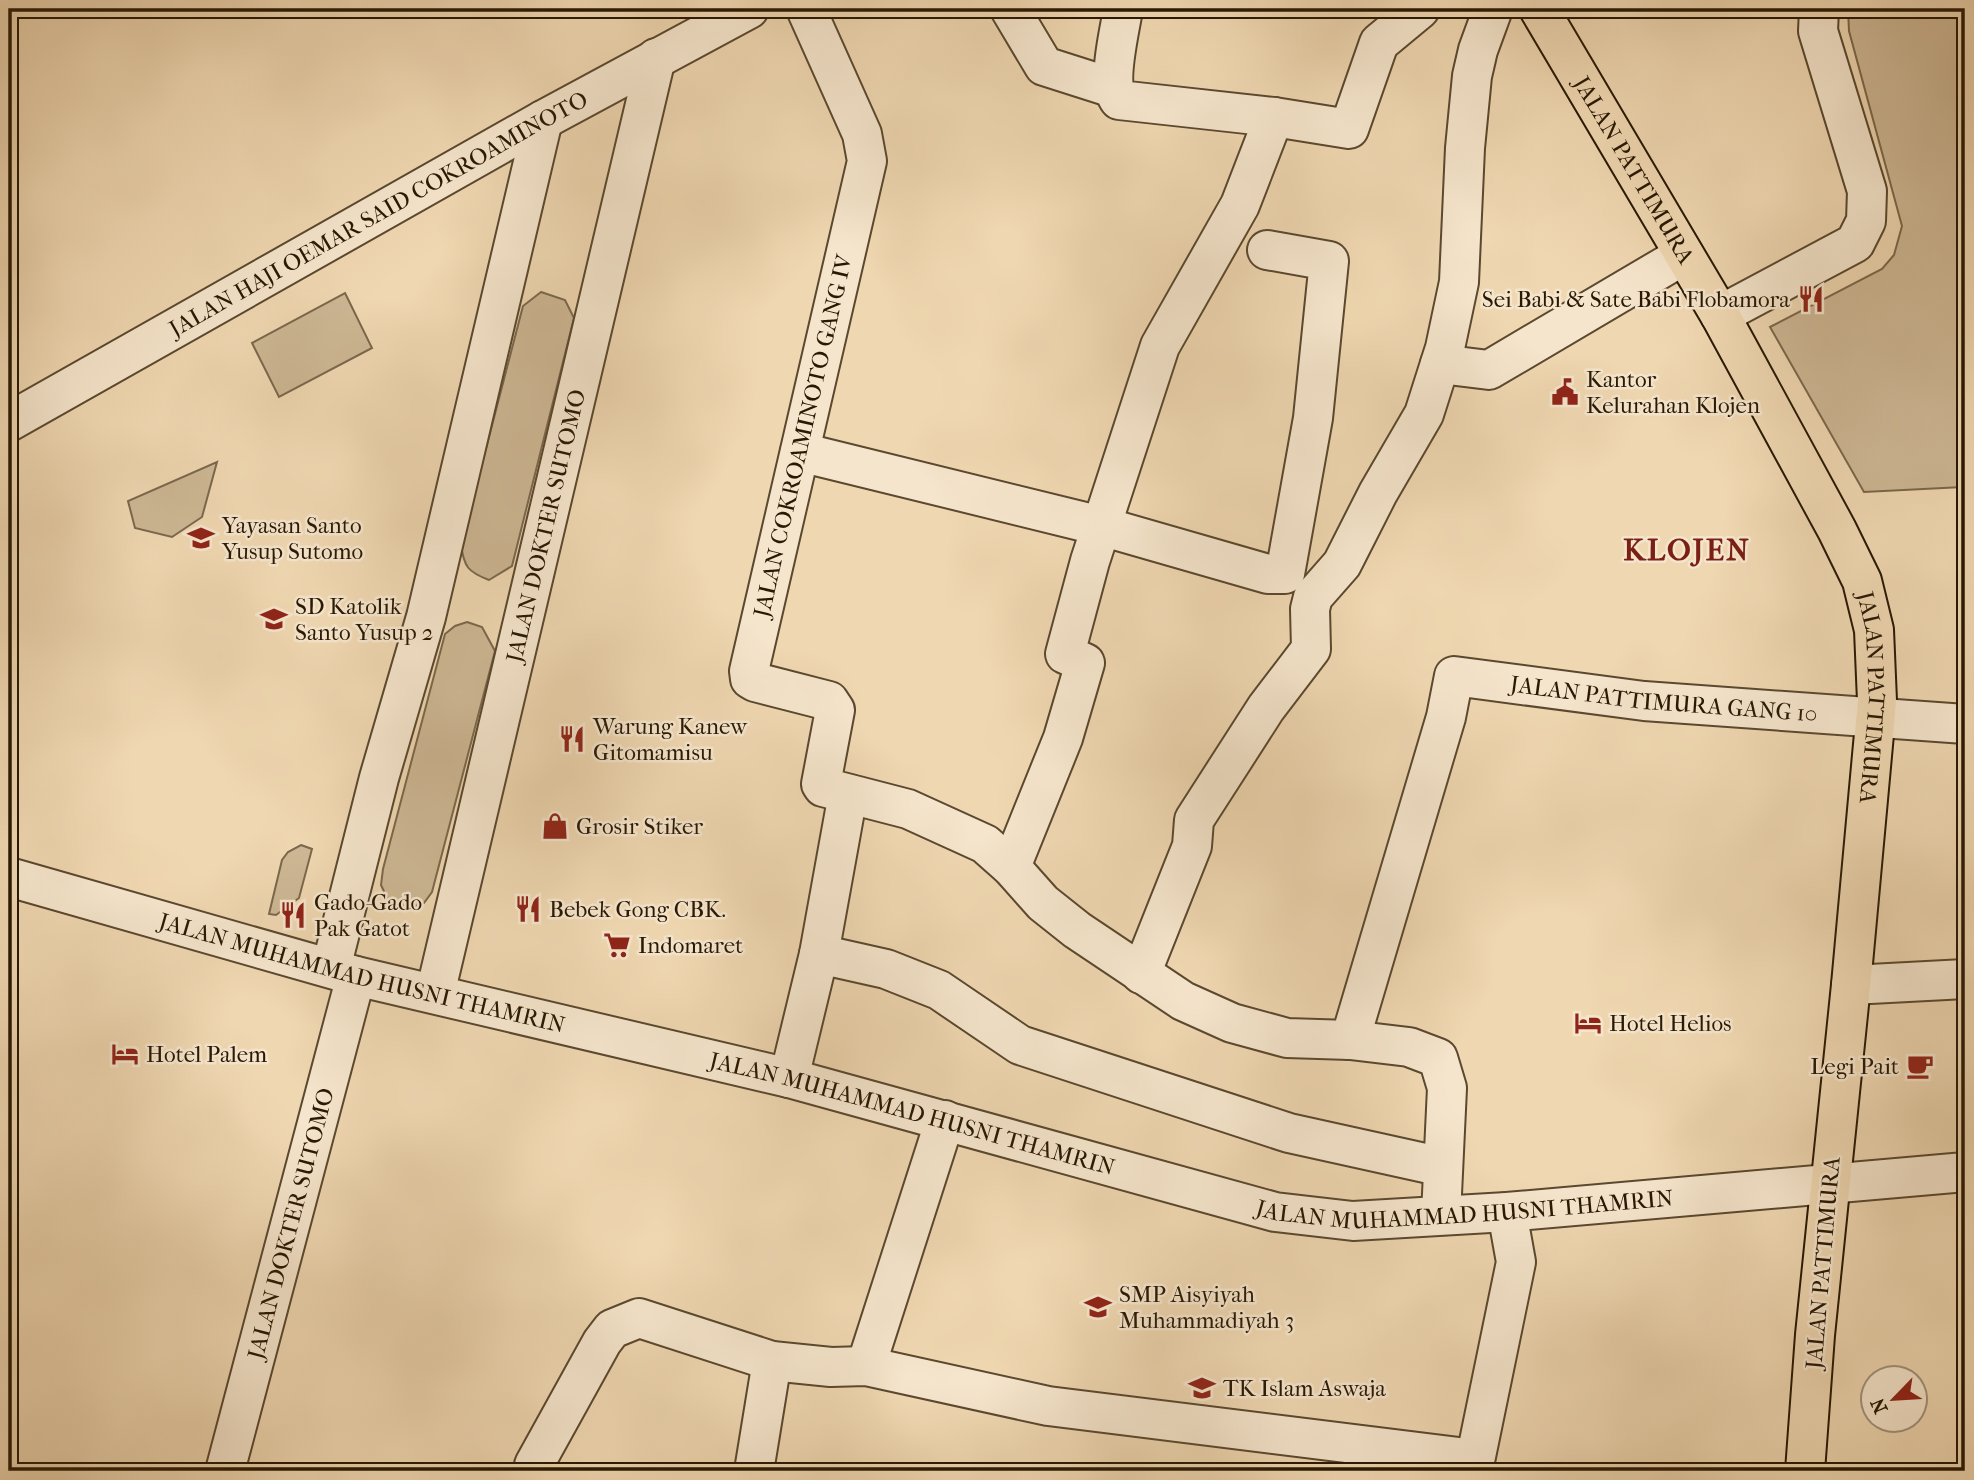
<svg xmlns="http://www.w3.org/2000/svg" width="1974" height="1480" viewBox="0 0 1974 1480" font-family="'IM FELL French Canon',serif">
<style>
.green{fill:#cdb794;stroke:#7a684c;stroke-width:2}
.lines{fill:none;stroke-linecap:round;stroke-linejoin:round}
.minor-casing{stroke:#5a482f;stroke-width:42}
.tertiary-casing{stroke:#5a482f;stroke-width:42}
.primary-casing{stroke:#281804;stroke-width:42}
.minor{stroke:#f5e5cc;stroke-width:38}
.tertiary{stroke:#f5e5cc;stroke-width:38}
.primary{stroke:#efd7b1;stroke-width:38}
.labels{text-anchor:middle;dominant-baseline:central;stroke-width:5;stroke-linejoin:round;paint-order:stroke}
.street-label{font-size:23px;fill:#281804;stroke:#f5e5cc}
.poi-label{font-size:23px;fill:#281804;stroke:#f5e5cc;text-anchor:start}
.district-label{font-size:30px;font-weight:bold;letter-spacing:2px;fill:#7a1f14;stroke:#f5e5cc}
</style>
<rect width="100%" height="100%" fill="#efd7b1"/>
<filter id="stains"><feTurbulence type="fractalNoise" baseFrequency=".00286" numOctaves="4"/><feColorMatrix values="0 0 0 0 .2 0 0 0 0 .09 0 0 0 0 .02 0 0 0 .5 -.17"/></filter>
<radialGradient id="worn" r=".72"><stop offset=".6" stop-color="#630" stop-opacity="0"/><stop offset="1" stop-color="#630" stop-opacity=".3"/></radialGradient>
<g class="green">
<polygon points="1848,9 1965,9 1965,486 1963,487 1864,492 1770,327 1882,269 1894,255 1902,226 1849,31"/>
<path d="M541,292L565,300L574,318L512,566L489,580C468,572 464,567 461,545L523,306Z"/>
<polygon points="345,293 372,348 279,397 252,343"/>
<polygon points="217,462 202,517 172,537 135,528 128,501"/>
<polygon points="467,622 482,627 495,651 432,892 424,903 410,908 388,900 381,885 383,869 445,634 455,626"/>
<polygon points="301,845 312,849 299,898 276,915 269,914 282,860 288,852"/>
</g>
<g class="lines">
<defs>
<g id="minor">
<polyline points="806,9 862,134 867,161 749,671 750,679 755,682 829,701 835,710 821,784 823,787 908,809 985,844 1011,867 1043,903 1077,930 1183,1001 1232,1023 1287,1038 1350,1040 1409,1047 1438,1058 1447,1088 1441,1215"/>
<polyline points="1010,9 1044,66 1113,88"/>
<path d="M1123,9C1120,30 1106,83 1119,100L1274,117L1349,129L1379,43L1420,9"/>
<polyline points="1720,315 1855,243 1866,221 1867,191 1818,31 1819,9"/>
<polyline points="1440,364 1489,370 1684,255"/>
<polyline points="800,452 1101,526 1268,574 1285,574 1313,418 1329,261 1267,250"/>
<polyline points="1011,867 1063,738 1085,663 1065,654 1090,561 1160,346 1240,205 1274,117"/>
<polyline points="819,954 886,969 939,990 1020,1045 1289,1133 1443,1167"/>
<polyline points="331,968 379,778 426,617 543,120"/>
<polyline points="1141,974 1192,846 1194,820 1266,708 1311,649 1310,609 1313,597 1342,564 1378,493 1424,414 1445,348 1459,282 1465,148 1472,76 1478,50 1493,9"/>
<polyline points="1851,985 1965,979"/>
<path id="s1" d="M435,994L656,58"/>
<path id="s2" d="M1350,1040L1446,717L1454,676L1644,701L1965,724"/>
<polyline points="789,1078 819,954 848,794"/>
<polyline points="866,1366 945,1120"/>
<path id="s3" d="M225,1471L356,976"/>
<polyline points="534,1471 534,1465 602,1342 612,1329 639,1318 772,1361 831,1367 866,1366 1048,1406 1475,1459"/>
<polyline points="754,1471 772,1361"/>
<polyline points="1473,1471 1516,1262 1507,1212"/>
</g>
<g id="tertiary">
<path id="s4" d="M9,422L543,120L749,9"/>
<path id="s5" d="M9,877L356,976L789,1078L1275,1212L1353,1221L1507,1212L1965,1172"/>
</g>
<g id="primary">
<path id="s6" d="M1539,9L1720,315L1837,530L1862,581L1874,630L1877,701L1851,985L1815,1335L1805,1471"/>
</g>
</defs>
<use href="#minor" class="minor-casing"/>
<use href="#tertiary" class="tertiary-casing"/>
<use href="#primary" class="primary-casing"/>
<use href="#minor" class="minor"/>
<use href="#tertiary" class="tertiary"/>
<use href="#primary" class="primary"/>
</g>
<defs>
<symbol id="restaurant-bare" viewBox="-9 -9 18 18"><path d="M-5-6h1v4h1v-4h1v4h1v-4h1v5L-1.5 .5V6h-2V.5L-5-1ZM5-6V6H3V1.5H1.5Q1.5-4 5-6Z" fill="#8f2418" stroke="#f5e5cc" stroke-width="2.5" paint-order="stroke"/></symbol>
<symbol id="civic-bare" viewBox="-9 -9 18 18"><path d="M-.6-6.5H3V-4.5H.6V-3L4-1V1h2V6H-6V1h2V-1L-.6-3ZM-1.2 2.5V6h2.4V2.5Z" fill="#8f2418" stroke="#f5e5cc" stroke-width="2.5" paint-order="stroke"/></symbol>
<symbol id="school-bare" viewBox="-9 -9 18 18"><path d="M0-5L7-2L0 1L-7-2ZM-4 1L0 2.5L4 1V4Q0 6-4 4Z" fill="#8f2418" stroke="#f5e5cc" stroke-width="2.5" paint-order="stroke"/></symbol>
<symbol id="shop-bare" viewBox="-9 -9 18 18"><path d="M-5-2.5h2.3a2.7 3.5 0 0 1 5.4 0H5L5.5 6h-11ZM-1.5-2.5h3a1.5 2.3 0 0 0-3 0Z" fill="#8f2418" stroke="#f5e5cc" stroke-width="2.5" paint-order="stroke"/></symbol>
<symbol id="supermarket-bare" viewBox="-9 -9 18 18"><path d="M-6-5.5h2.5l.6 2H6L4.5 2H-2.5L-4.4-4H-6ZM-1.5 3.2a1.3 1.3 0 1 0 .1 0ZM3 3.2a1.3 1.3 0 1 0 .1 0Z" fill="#8f2418" stroke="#f5e5cc" stroke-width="2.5" paint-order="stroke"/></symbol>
<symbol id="hotel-bare" viewBox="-9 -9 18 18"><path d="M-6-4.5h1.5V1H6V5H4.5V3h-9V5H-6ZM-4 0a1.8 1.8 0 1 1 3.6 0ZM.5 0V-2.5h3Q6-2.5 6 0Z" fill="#8f2418" stroke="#f5e5cc" stroke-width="2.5" paint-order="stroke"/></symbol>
<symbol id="cafe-bare" viewBox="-9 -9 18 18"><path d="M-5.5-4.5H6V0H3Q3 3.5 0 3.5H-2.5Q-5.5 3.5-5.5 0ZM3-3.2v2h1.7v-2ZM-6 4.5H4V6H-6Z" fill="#8f2418" stroke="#f5e5cc" stroke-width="2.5" paint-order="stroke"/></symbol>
</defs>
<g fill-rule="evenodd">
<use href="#restaurant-bare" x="1792" y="280" width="38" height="38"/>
<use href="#civic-bare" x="1546" y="373" width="38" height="38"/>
<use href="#school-bare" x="182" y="519" width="38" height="38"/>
<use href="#school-bare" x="255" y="600" width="38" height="38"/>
<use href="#restaurant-bare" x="553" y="720" width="38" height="38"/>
<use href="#shop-bare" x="536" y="807" width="38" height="38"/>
<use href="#restaurant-bare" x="509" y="890" width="38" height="38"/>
<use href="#restaurant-bare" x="274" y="896" width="38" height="38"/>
<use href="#supermarket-bare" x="598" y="926" width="38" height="38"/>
<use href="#hotel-bare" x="1569" y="1004" width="38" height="38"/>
<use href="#hotel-bare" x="106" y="1035" width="38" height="38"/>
<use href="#cafe-bare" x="1901" y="1047" width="38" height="38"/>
<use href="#school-bare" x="1079" y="1288" width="38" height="38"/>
<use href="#school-bare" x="1183" y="1369" width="38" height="38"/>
</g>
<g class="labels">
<g class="street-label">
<text stroke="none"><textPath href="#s6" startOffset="187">JALAN PATTIMURA</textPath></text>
<text stroke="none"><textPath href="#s4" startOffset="424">JALAN HAJI OEMAR SAID COKROAMINOTO</textPath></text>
<text transform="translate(803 436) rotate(-77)">JALAN COKROAMINOTO GANG IV</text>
<text stroke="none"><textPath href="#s1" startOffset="481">JALAN DOKTER SUTOMO</textPath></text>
<text stroke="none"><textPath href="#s2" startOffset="590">JALAN PATTIMURA GANG 10</textPath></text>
<text stroke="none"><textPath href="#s6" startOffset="775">JALAN PATTIMURA</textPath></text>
<text stroke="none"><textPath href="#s5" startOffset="366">JALAN MUHAMMAD HUSNI THAMRIN</textPath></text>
<text stroke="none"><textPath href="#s5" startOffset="934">JALAN MUHAMMAD HUSNI THAMRIN</textPath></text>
<text stroke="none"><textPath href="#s5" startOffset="1500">JALAN MUHAMMAD HUSNI THAMRIN</textPath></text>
<text stroke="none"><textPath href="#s3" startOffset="256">JALAN DOKTER SUTOMO</textPath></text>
<text transform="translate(1823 1263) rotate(-85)">JALAN PATTIMURA</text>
</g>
<g class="poi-label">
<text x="1790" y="299" text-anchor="end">Sei Babi &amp; Sate Babi Flobamora</text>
<text x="1586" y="379">Kantor<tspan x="1586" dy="26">Kelurahan Klojen</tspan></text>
<text x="222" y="525">Yayasan Santo<tspan x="222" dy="26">Yusup Sutomo</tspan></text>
<text x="295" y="606">SD Katolik<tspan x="295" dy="26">Santo Yusup 2</tspan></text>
<text x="593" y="726">Warung Kanew<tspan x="593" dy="26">Gitomamisu</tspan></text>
<text x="576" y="826">Grosir Stiker</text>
<text x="314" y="902">Gado-Gado<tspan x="314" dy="26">Pak Gatot</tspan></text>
<text x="549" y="909">Bebek Gong CBK.</text>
<text x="638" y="945">Indomaret</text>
<text x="1609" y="1023">Hotel Helios</text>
<text x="146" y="1054">Hotel Palem</text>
<text x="1899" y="1066" text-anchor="end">Legi Pait</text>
<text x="1119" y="1294">SMP Aisyiyah<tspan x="1119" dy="26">Muhammadiyah 3</tspan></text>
<text x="1223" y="1388">TK Islam Aswaja</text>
</g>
<g class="district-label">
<text x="1687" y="550">KLOJEN</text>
</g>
</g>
<rect width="1974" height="1480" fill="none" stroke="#efd7b1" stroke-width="35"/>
<rect x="10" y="10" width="1953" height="1459" fill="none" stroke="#281804" stroke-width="3.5"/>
<rect x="18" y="18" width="1939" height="1445" fill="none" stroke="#281804" stroke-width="2"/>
<g transform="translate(1894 1399) rotate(245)"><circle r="33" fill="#f5e5cc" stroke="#a3937c" stroke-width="2"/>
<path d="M0-5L12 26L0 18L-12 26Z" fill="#8f2418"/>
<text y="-10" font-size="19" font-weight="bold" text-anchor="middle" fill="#281804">N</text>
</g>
<rect width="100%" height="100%" filter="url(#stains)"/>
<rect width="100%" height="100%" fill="url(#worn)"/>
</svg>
